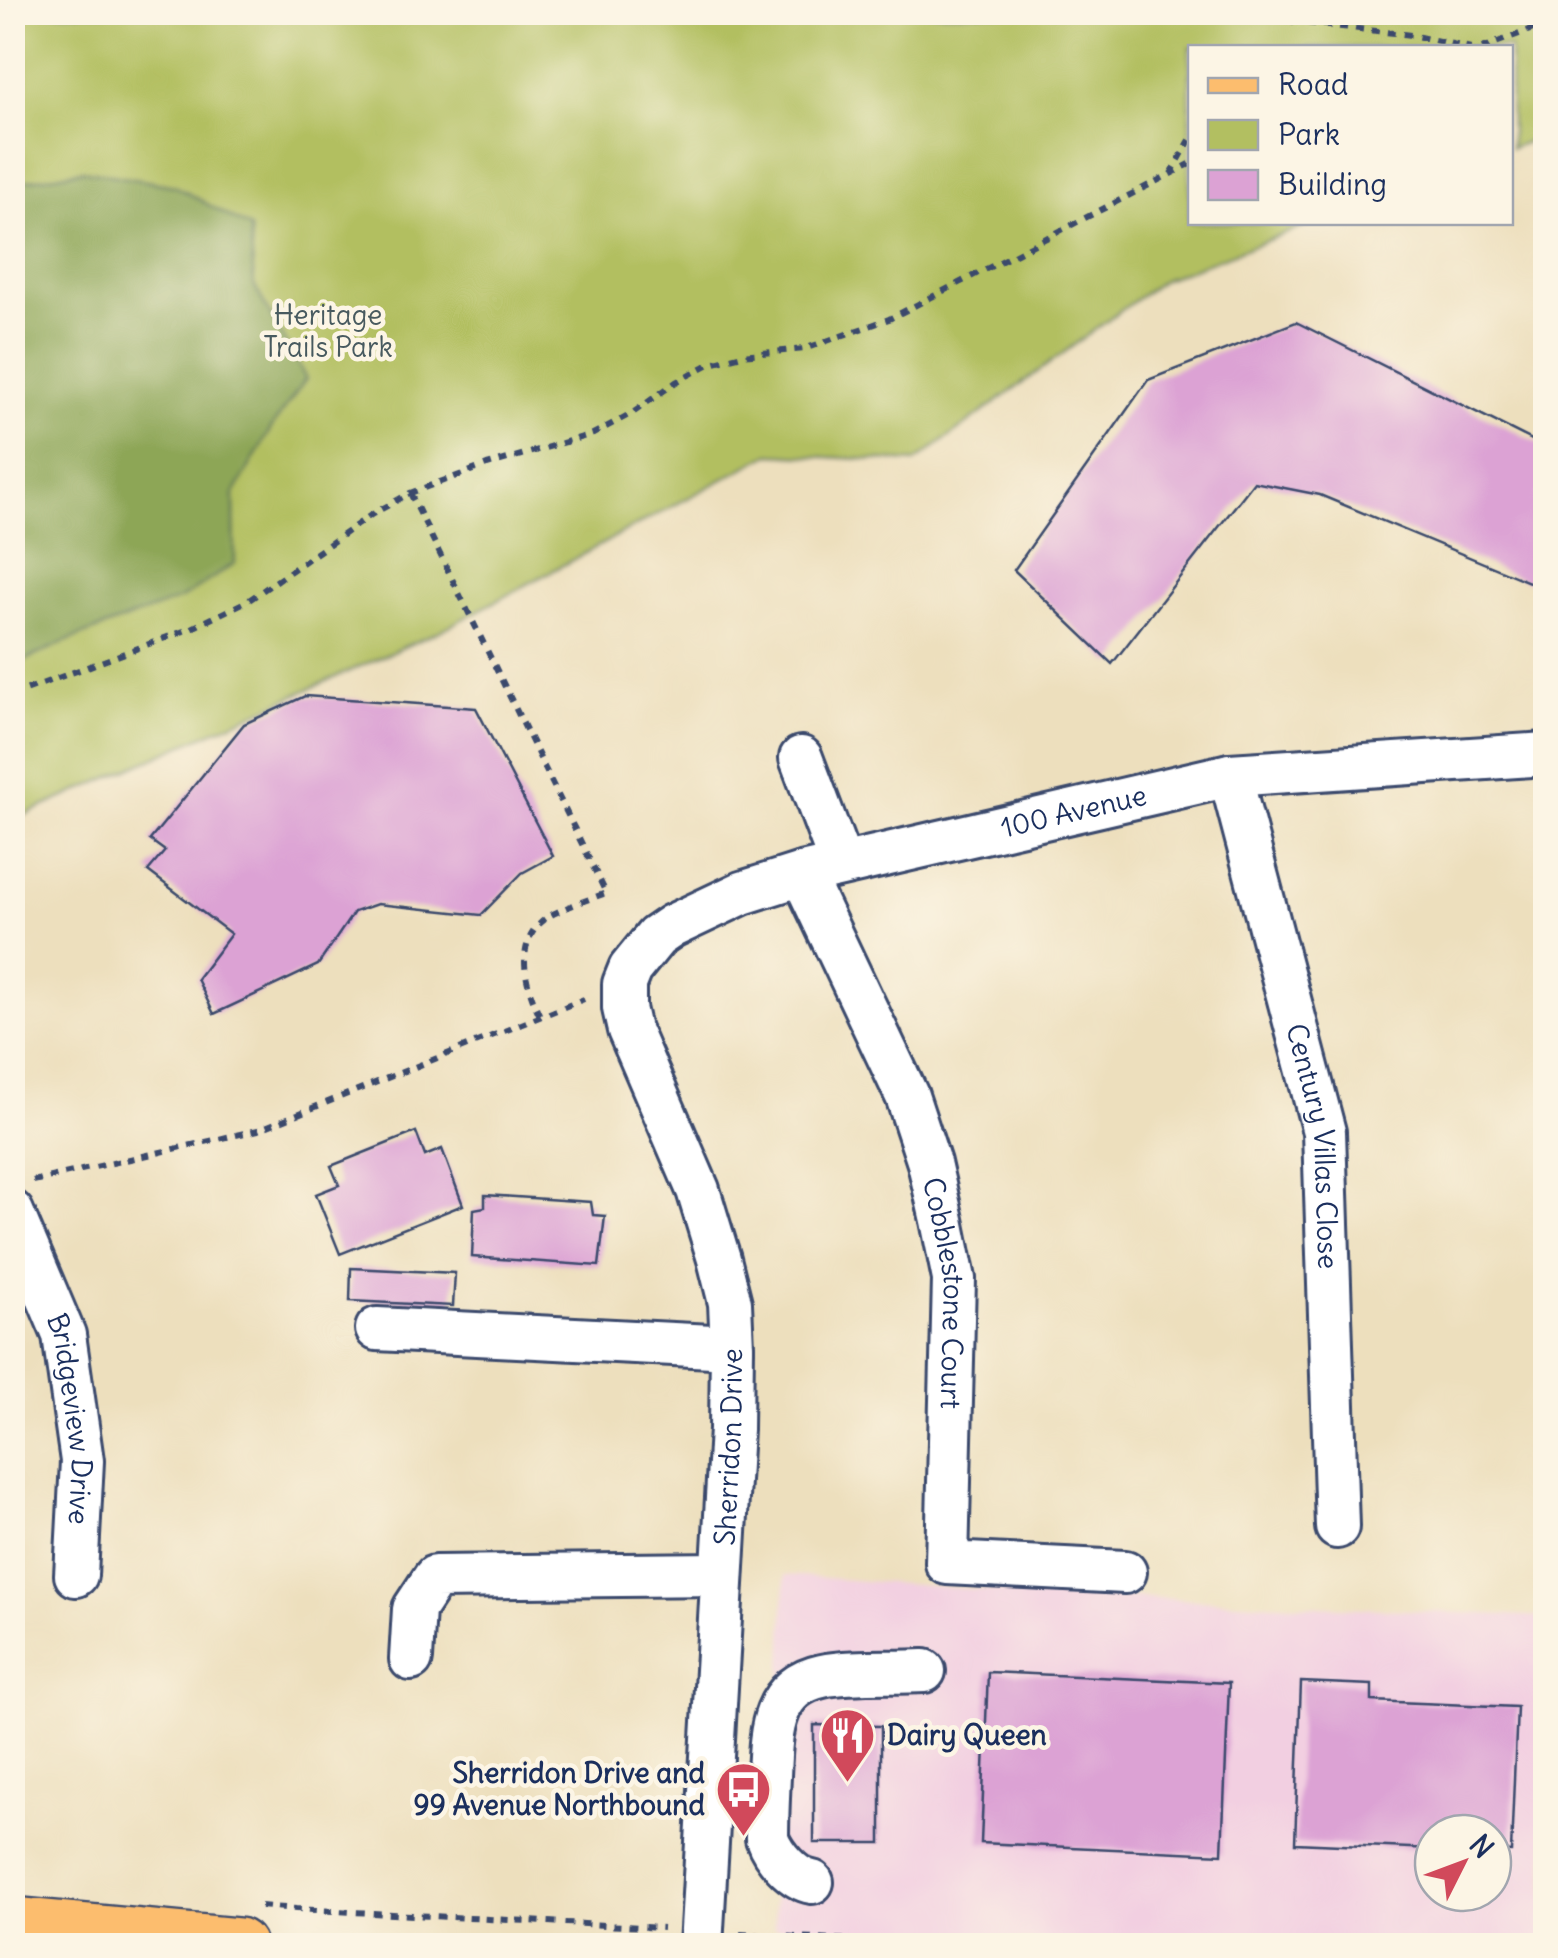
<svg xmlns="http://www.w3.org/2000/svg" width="1558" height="1958" viewBox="0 0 1558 1958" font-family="Delius,sans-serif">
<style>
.built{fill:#f2cfe1;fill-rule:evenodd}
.green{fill:#b2bf61;stroke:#667760;stroke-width:2.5}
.forest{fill:#8da657;stroke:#546a5a;stroke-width:2.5}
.building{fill:#dca2d4}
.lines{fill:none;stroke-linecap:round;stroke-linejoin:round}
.minor-casing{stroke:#3a496c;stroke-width:48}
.major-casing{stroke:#3a496c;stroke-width:60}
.path{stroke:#3a496c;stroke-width:6;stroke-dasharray:8 8;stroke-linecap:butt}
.minor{stroke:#fff;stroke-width:42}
.major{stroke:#fcbd6e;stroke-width:55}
.labels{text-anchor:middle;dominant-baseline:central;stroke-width:9;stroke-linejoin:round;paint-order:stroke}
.park-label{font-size:28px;fill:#485a5f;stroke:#fcf5e5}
.street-label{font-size:28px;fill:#1b2f5e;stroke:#fcf5e5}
.poi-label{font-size:28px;font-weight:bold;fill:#1b2f5e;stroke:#fcf5e5;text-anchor:start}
</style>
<rect width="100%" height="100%" fill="#fcf5e5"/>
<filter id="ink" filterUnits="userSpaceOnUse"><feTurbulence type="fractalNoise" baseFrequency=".01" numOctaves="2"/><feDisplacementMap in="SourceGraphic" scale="20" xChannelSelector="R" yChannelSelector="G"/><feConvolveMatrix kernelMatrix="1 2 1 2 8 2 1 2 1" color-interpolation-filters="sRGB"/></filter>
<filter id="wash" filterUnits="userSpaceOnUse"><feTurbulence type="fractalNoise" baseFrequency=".0048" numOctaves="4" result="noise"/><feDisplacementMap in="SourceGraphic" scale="40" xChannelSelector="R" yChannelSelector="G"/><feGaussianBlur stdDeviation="2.25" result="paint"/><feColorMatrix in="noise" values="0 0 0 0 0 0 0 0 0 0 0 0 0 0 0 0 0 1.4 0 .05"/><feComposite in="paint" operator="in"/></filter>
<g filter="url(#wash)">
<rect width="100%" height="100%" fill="#eddfbd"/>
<path class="built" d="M785,1575L971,1589L1545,1617V1945L1131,1946L774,1928ZM1433,1833H1493V1893H1433Z"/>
<polygon class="green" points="12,13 1545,13 1545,135 1511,148 1510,48 1190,48 1190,222 1314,223 1164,279 915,462 770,454 440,631 13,820"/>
<polygon class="forest" points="82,170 175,186 250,228 254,285 306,379 272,427 234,494 235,563 181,599 67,641 13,666 13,183"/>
<g id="blocks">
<g class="building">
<polygon points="1546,181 1546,208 1545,208 1536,185"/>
<polygon points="1296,322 1546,447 1546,589 1320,495 1254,482 1112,664 1014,570 1148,380"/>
<polygon points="305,696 476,708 553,856 522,873 481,915 377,904 354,912 318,965 214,1014 197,979 231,934 148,871 165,851 150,840 244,724"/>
<polygon points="416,1132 425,1156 442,1149 463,1205 340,1254 316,1194 339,1185 331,1166"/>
<polygon points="485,1195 591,1202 593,1215 605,1216 599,1266 472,1257 474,1209 485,1207"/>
<polygon points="351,1268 455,1273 453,1306 350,1301"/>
<polygon points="988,1672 1229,1683 1222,1854 981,1843"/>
<polygon points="1301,1682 1372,1685 1372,1701 1517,1707 1511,1852 1493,1851 1493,1833 1433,1833 1433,1849 1295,1843"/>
<polygon points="814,1725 881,1726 881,1843 814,1843"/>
</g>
</g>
</g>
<g filter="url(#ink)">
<use href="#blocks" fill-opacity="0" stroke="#3a496c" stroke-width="2.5"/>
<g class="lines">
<defs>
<g id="minor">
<polyline points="801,758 841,864"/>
<path id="s1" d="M1230,775L1324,1132L1337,1527"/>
<path id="s2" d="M802,874L907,1096L929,1163L942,1220L954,1279L947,1563L1125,1572"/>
<path id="s3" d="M12,1212L64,1335L82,1461L76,1575"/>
<polyline points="377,1329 732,1347"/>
<polyline points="411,1659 414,1609 435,1577 722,1574"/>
<path d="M812,1882C793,1879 773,1855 767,1838C767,1817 768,1796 769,1776C771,1732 771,1687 822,1676C851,1670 893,1673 924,1671"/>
<path id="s4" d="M701,1946L731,1429L732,1347L730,1303L719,1259L698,1190L629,1030L624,1008V984L630,969L656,937L672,926L742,893L802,874L1230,775L1546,754"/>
</g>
<polyline id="major" points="12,1925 238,1946"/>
</defs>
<use href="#minor" class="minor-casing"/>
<use href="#major" class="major-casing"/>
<g class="path">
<polyline points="1212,12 1411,35 1471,48"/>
<polyline points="1482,48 1546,24"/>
<polyline points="1171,174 1190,140"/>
<path d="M410,493L606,893C590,899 571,905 555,913C512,935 523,980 540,1016"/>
<polyline points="12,695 192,628 249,600 371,515 410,493 487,465 593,434 634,412 676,382 711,363 742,355 804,349 889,319 1190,164"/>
<polyline points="33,1181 258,1130 584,999"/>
<polyline points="261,1906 296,1909 663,1928"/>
<polyline points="740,1934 964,1946"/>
</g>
<use href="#minor" class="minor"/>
<use href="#major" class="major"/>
</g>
</g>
<defs>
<symbol id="restaurant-pin" viewBox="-11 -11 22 30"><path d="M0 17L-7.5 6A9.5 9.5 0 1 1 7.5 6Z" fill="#d1495b" stroke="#fcf5e5"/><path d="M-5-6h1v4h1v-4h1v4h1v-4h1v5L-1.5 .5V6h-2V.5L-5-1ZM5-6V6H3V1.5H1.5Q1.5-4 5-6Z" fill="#fff"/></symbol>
<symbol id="bus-pin" viewBox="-11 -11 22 30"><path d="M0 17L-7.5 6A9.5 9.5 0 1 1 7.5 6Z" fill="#d1495b" stroke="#fcf5e5"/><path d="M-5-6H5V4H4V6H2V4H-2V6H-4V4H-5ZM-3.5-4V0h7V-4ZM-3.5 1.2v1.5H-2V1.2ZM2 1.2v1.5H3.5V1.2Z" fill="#fff"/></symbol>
</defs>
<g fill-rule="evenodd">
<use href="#restaurant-pin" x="816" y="1704" width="63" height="86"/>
<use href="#bus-pin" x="712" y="1758" width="63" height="86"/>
</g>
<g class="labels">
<g class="park-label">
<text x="328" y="315">Heritage<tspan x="328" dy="32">Trails Park</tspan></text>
</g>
<g class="street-label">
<text stroke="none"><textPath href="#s4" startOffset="1478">100 Avenue</textPath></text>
<text stroke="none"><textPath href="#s1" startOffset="382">Century Villas Close</textPath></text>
<text stroke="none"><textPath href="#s2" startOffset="448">Cobblestone Court</textPath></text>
<text stroke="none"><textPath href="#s3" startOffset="218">Bridgeview Drive</textPath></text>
<text stroke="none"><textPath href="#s4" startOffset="500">Sherridon Drive</textPath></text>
</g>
<g class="poi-label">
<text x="887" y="1735">Dairy Queen</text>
<text x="705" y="1773" text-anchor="end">Sherridon Drive and<tspan x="705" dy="32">99 Avenue Northbound</tspan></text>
</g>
</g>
<rect width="1558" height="1958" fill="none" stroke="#fcf5e5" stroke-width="50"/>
<rect x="1188" y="45" width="325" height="180" fill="#fcf5e5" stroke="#a2a6af" stroke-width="2.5"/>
<rect x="1208" y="78" width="50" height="15" fill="#fcbd6e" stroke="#a2a6af" stroke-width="2.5"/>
<text x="1278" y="95" font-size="30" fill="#1b2f5e">Road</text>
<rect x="1208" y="120" width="50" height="30" fill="#b2bf61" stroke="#a2a6af" stroke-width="2.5"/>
<text x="1278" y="145" font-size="30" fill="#1b2f5e">Park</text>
<rect x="1208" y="170" width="50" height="30" fill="#dca2d4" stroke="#a2a6af" stroke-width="2.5"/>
<text x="1278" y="195" font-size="30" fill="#1b2f5e">Building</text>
<g transform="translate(1463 1863) rotate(48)"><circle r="48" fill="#fcf5e5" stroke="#a2a6af" stroke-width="2.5"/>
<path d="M0-8L18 38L0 25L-18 38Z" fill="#d1495b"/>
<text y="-15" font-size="28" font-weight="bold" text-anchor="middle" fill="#1b2f5e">N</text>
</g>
</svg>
